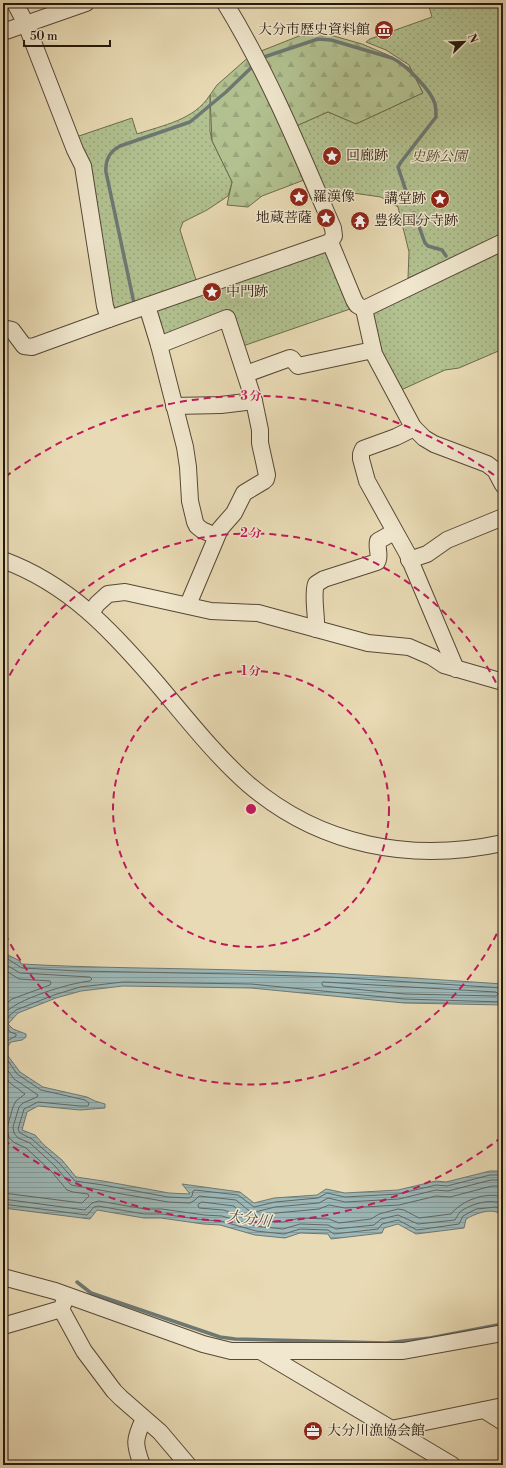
<svg xmlns="http://www.w3.org/2000/svg" width="506" height="1468" viewBox="0 0 506 1468" font-family="'Libre Bodoni','Noto Serif JP',serif">
<style>
.forest{fill:url(#forest-firs);stroke:#6c6c4e}
.park{fill:url(#park-dots);stroke:#6c6c4e}
.water{fill:url(#water-rules);stroke:#6d7873}
.lines{fill:none;stroke-linecap:round;stroke-linejoin:round}
.shore{stroke:#616862;stroke-width:1}
.stream{stroke:#6d7873;stroke-width:3.5}
.minor-casing{stroke:#564836;stroke-width:18}
.minor{stroke:#f0e7ce;stroke-width:16}
.ring{fill:none;stroke:#c2185b;stroke-width:2;stroke-dasharray:7 5}
.labels{text-anchor:middle;dominant-baseline:central;stroke-width:3;stroke-linejoin:round;paint-order:stroke}
.poi-label{font-size:14px;fill:#26180c;stroke:#f0e7ce;text-anchor:start}
.park-label{font-size:14px;font-style:italic;fill:#504b34;stroke:#f0e7ce}
.water-label{font-size:15px;font-style:italic;fill:#4f5048;stroke:#f0e7ce}
.centre{fill:#c2185b;stroke:#f0e7ce;stroke-width:2}
.ring-label{font-size:12px;text-anchor:middle;font-weight:bold;fill:#c2185b;stroke:#f0e7ce;stroke-width:3;stroke-linejoin:round;paint-order:stroke}
</style>
<defs>
<pattern id="forest-firs" width="22" height="20" patternUnits="userSpaceOnUse"><rect width="22" height="20" fill="#b2c190"/><path d="M5 1l3.5 6h-7zM16 11l3.5 6h-7z" fill="#99a57b"/></pattern>
<pattern id="park-dots" width="8" height="8" patternUnits="userSpaceOnUse"><rect width="8" height="8" fill="#b2c190"/><path d="M2 2h.1M6 6h.1" fill="none" stroke="#99a57b" stroke-width="1.8" stroke-linecap="round"/></pattern>
<pattern id="water-rules" width="6" height="5" patternUnits="userSpaceOnUse"><rect width="6" height="5" fill="#9cb8b8"/><path d="M0 2.5h6" fill="none" stroke="#869d9d"/></pattern>
</defs>
<rect width="100%" height="100%" fill="#e8dab4"/>
<filter id="stains"><feTurbulence type="fractalNoise" baseFrequency=".005" numOctaves="4"/><feColorMatrix values="0 0 0 0 .2 0 0 0 0 .09 0 0 0 0 .02 0 0 0 .5 -.17"/></filter>
<radialGradient id="worn" r=".72"><stop offset=".6" stop-color="#630" stop-opacity="0"/><stop offset="1" stop-color="#630" stop-opacity=".3"/></radialGradient>
<polygon class="forest" points="327,34 362,44 388,55 411,69 423,93 356,124 328,112 283,132 304,180 262,196 248,207 227,205 232,182 212,141 210,95 217,85 251,55 299,36"/>
<g class="park">
<polygon points="428,3 503,3 503,233 449,260 408,278 409,252 398,207 381,197 346,192 311,199 283,132 328,112 356,124 423,93 409,65 386,50 366,42 370,39 432,17"/>
<path d="M210,95V131L212,141L232,182L228,196L207,210L183,222L180,230L197,283L113,310L73,138L132,118L137,134C164,125 194,120 210,95Z"/>
<polygon points="503,245 503,349 459,368 445,370 401,390 386,372 369,312"/>
<polygon points="325,248 353,308 240,347 227,316 160,343 150,308"/>
</g>
<path class="water" d="M3,950L8,955L20,961L21,964C93,968 165,968 237,970C325,972 414,978 503,984V1005L404,1003L251,988L123,986L81,991L56,998L18,1013L8,1024L13,1029L26,1034V1037L22,1040L11,1042L8,1046V1056L20,1072L43,1087L87,1097L95,1101L105,1104V1108L80,1110L38,1106L27,1112L22,1130L35,1135L44,1145L62,1160L76,1177L103,1181L169,1193L190,1194L182,1184L240,1192L254,1203L274,1198L317,1195L326,1189L345,1193L398,1190L436,1181L446,1182L490,1171H503V1215C491,1207 477,1213 466,1219L464,1228L416,1234L398,1224L384,1228L382,1233L331,1239L328,1234L300,1233L285,1238L255,1235L220,1225L203,1224L161,1218H144L97,1210L90,1219L3,1208Z"/>
<g class="lines">
<g class="shore">
<polyline points="3,956 22,968 79,971 235,974 331,977 503,988"/>
<path d="M3,963L20,973L90,977L92,979L90,981C70,983 15,999 3,1015"/>
<polyline points="3,969 19,979 50,981 51,983 50,985 12,999 3,1006"/>
<polygon points="323,982 496,992 498,994 496,996 405,994 323,986 322,984"/>
<path d="M503,1002L404,999L251,984L123,982L80,987L54,995L16,1010L9,1016L4,1024L10,1032L16,1034V1036C5,1042 4,1041 4,1055L17,1074L41,1090L85,1100L89,1103L88,1106H80L38,1102L24,1109L18,1129L20,1133L32,1139L59,1163L75,1181L103,1185L168,1197L189,1198L192,1196L193,1191L195,1190L238,1195L254,1207L275,1202L318,1198L327,1193L345,1197L398,1194L436,1185L447,1186L490,1175H503"/>
<polyline points="3,1064 14,1079 38,1095 37,1097 23,1103 19,1107 13,1127 14,1133 18,1138 30,1143 55,1166 71,1185 168,1202 190,1203 195,1200 199,1196 236,1200 248,1210 255,1212 275,1207 319,1203 328,1198 345,1202 399,1199 436,1190 448,1191 491,1180 503,1180"/>
<polyline points="3,1074 10,1083 25,1094 16,1101 13,1107 7,1128 9,1138 15,1143 26,1148 51,1171 67,1190 73,1192 88,1194 89,1196 82,1203 3,1193"/>
<path d="M503,1186H492L450,1197L436,1196L399,1205L345,1208L329,1205L319,1209L276,1213L261,1217L259,1219L261,1221L283,1222L300,1218L329,1219L339,1223L371,1219L379,1214L398,1209L404,1210L419,1218L451,1214C461,1201 486,1191 503,1197"/>
<path d="M3,1199L85,1210L92,1203L99,1201L145,1209H162L204,1215L222,1216L256,1226L283,1229L300,1224L328,1225L336,1229L374,1225L381,1219L398,1215L418,1224L455,1220C457,1217 458,1214 460,1212C470,1204 491,1198 503,1204"/>
<polygon points="202,1202 234,1206 240,1213 238,1214 223,1210 199,1208 198,1205"/>
<polyline points="3,1204 87,1215 94,1207 98,1206 144,1214 162,1214 204,1220 221,1221 256,1231 284,1234 300,1229 328,1230 334,1234 378,1229 382,1224 398,1220 417,1230 459,1224 463,1216 476,1209 496,1207 503,1210"/>
</g>
<g class="stream">
<path d="M261,58L318,39L331,40L392,58C405,64 431,90 435,104C436,108 436,113 436,117L401,162L398,167L410,203"/>
<polyline points="414,213 425,243 428,246 442,250 446,256"/>
<path d="M134,303L106,172C105,160 109,152 120,146L190,122L226,92L255,64"/>
<polyline points="77,1282 91,1293 220,1337 235,1339 386,1343 430,1338 503,1324"/>
</g>
<defs>
<g id="minor">
<polyline points="15,3 26,24 75,150 83,166 105,306 109,319"/>
<path d="M225,3C268,73 300,151 333,228L334,236L330,242L354,300L357,305L364,309"/>
<polyline points="3,32 86,3"/>
<polyline points="147,306 159,345 185,447 188,467 190,501 195,522 197,526 202,530 216,536"/>
<polyline points="364,309 374,354 413,427 424,438 434,444 487,464 495,470 503,485"/>
<polyline points="364,309 503,242"/>
<polyline points="3,328 12,330 24,346 32,347 109,319 330,242"/>
<polyline points="159,345 227,318 254,401 260,430 260,443 267,475 266,479 264,481 244,493 234,513 220,529 190,600"/>
<polyline points="246,374 290,358 292,359 298,366 373,350"/>
<polyline points="174,406 221,405 254,401"/>
<polyline points="414,428 396,437 363,449 361,454 361,459 367,481 407,553 456,669"/>
<path d="M3,560C68,584 110,629 154,680C184,715 213,753 248,784C320,846 411,863 503,843"/>
<polyline points="409,560 427,554 447,540 503,517"/>
<polyline points="91,613 97,604 108,594 125,592 211,611 258,613 368,643 409,647 432,657 444,665 503,682"/>
<path d="M316,629C317,616 312,595 316,584L324,579L377,562C381,555 376,548 378,541L394,532"/>
<polyline points="3,1277 55,1291 203,1344 231,1351 403,1351 503,1333"/>
<polyline points="61,1309 84,1351 114,1391 121,1398 160,1432 188,1465"/>
<polyline points="3,1326 61,1309 65,1300"/>
<polyline points="262,1352 452,1465"/>
<polyline points="484,1410 503,1422"/>
<polyline points="391,1429 503,1406"/>
<path d="M142,1465C134,1444 134,1439 144,1419"/>
</g>
</defs>
<use href="#minor" class="minor-casing"/>
<use href="#minor" class="minor"/>
</g>
<g class="ring">
<circle cx="251" cy="809" r="138"/>
<path d="M502 923A276 276 0 0 1 4 932M4 686A276 276 0 0 1 502 695"/>
<path d="M502 1137A413 413 0 0 1 5 1141M5 477A413 413 0 0 1 502 481"/>
</g>
<defs>
<symbol id="museum-disc" viewBox="-11 -11 22 22"><circle r="9.5" fill="#8f2418" stroke="#f0e7ce"/><path d="M0-6L6-3V-2H-6V-3ZM-5-1h2V3h-2ZM-1-1h2V3h-2ZM3-1h2V3H3ZM-6 4H6V6H-6Z" fill="#fff"/></symbol>
<symbol id="sight-disc" viewBox="-11 -11 22 22"><circle r="9.5" fill="#8f2418" stroke="#f0e7ce"/><path d="M0-6L1.8-2.2L6-1.7L2.9 1.2L3.7 5.4L0 3.3L-3.7 5.4L-2.9 1.2L-6-1.7L-1.8-2.2Z" fill="#fff"/></symbol>
<symbol id="temple-disc" viewBox="-11 -11 22 22"><circle r="9.5" fill="#8f2418" stroke="#f0e7ce"/><path d="M0-6L5-2H3V0L6.5 2.5H4V6H1.5V3h-3V6H-4V2.5H-6.5L-3 0V-2H-5Z" fill="#fff"/></symbol>
<symbol id="office-disc" viewBox="-11 -11 22 22"><circle r="9.5" fill="#8f2418" stroke="#f0e7ce"/><path d="M-6-3h4V-5.5h4V-3h4V5H-6ZM-1-4.5V-3h2v-1.5ZM-6 0V1H6V0Z" fill="#fff"/></symbol>
</defs>
<g fill-rule="evenodd">
<use href="#museum-disc" x="373" y="19" width="22" height="22"/>
<use href="#sight-disc" x="321" y="145" width="22" height="22"/>
<use href="#sight-disc" x="288" y="186" width="22" height="22"/>
<use href="#sight-disc" x="429" y="188" width="22" height="22"/>
<use href="#sight-disc" x="315" y="207" width="22" height="22"/>
<use href="#temple-disc" x="349" y="210" width="22" height="22"/>
<use href="#sight-disc" x="201" y="281" width="22" height="22"/>
<use href="#office-disc" x="302" y="1420" width="22" height="22"/>
</g>
<g class="labels">
<g class="poi-label">
<text x="370" y="30" text-anchor="end">大分市歴史資料館</text>
<text x="346" y="156">回廊跡</text>
<text x="313" y="197">羅漢像</text>
<text x="426" y="199" text-anchor="end">講堂跡</text>
<text x="312" y="218" text-anchor="end">地蔵菩薩</text>
<text x="374" y="221">豊後国分寺跡</text>
<text x="226" y="292">中門跡</text>
<text x="327" y="1431">大分川漁協会館</text>
</g>
<g class="park-label">
<text x="439" y="157">史跡公園</text>
</g>
<g class="water-label">
<text transform="translate(249 1219) rotate(7)">大分川</text>
</g>
</g>
<circle cx="251" cy="809" r="6" class="centre"/>
<g class="ring-label">
<text x="251" y="400">3 分</text>
<text x="251" y="537">2 分</text>
<text x="251" y="675">1 分</text>
</g>
<rect width="506" height="1468" fill="none" stroke="#e8dab4" stroke-width="16"/>
<rect x="4" y="4" width="498" height="1460" fill="none" stroke="#26180c" stroke-width="2"/>
<rect x="8" y="8" width="490" height="1452" fill="none" stroke="#26180c"/>
<g transform="translate(464 42) rotate(67)" stroke="#f0e7ce" stroke-width="3" paint-order="stroke">
<path d="M0-3L7 15L0 10L-7 15Z" fill="#26180c"/>
<text y="-6" font-size="11" font-weight="bold" text-anchor="middle" fill="#26180c">N</text>
</g>
<path d="M24 40v6h86v-6" fill="none" stroke="#26180c" stroke-width="2"/>
<text x="30" y="40" font-size="12" fill="#26180c" stroke="#f0e7ce" stroke-width="3" paint-order="stroke">50 m</text>
<rect width="100%" height="100%" filter="url(#stains)"/>
<rect width="100%" height="100%" fill="url(#worn)"/>
</svg>
